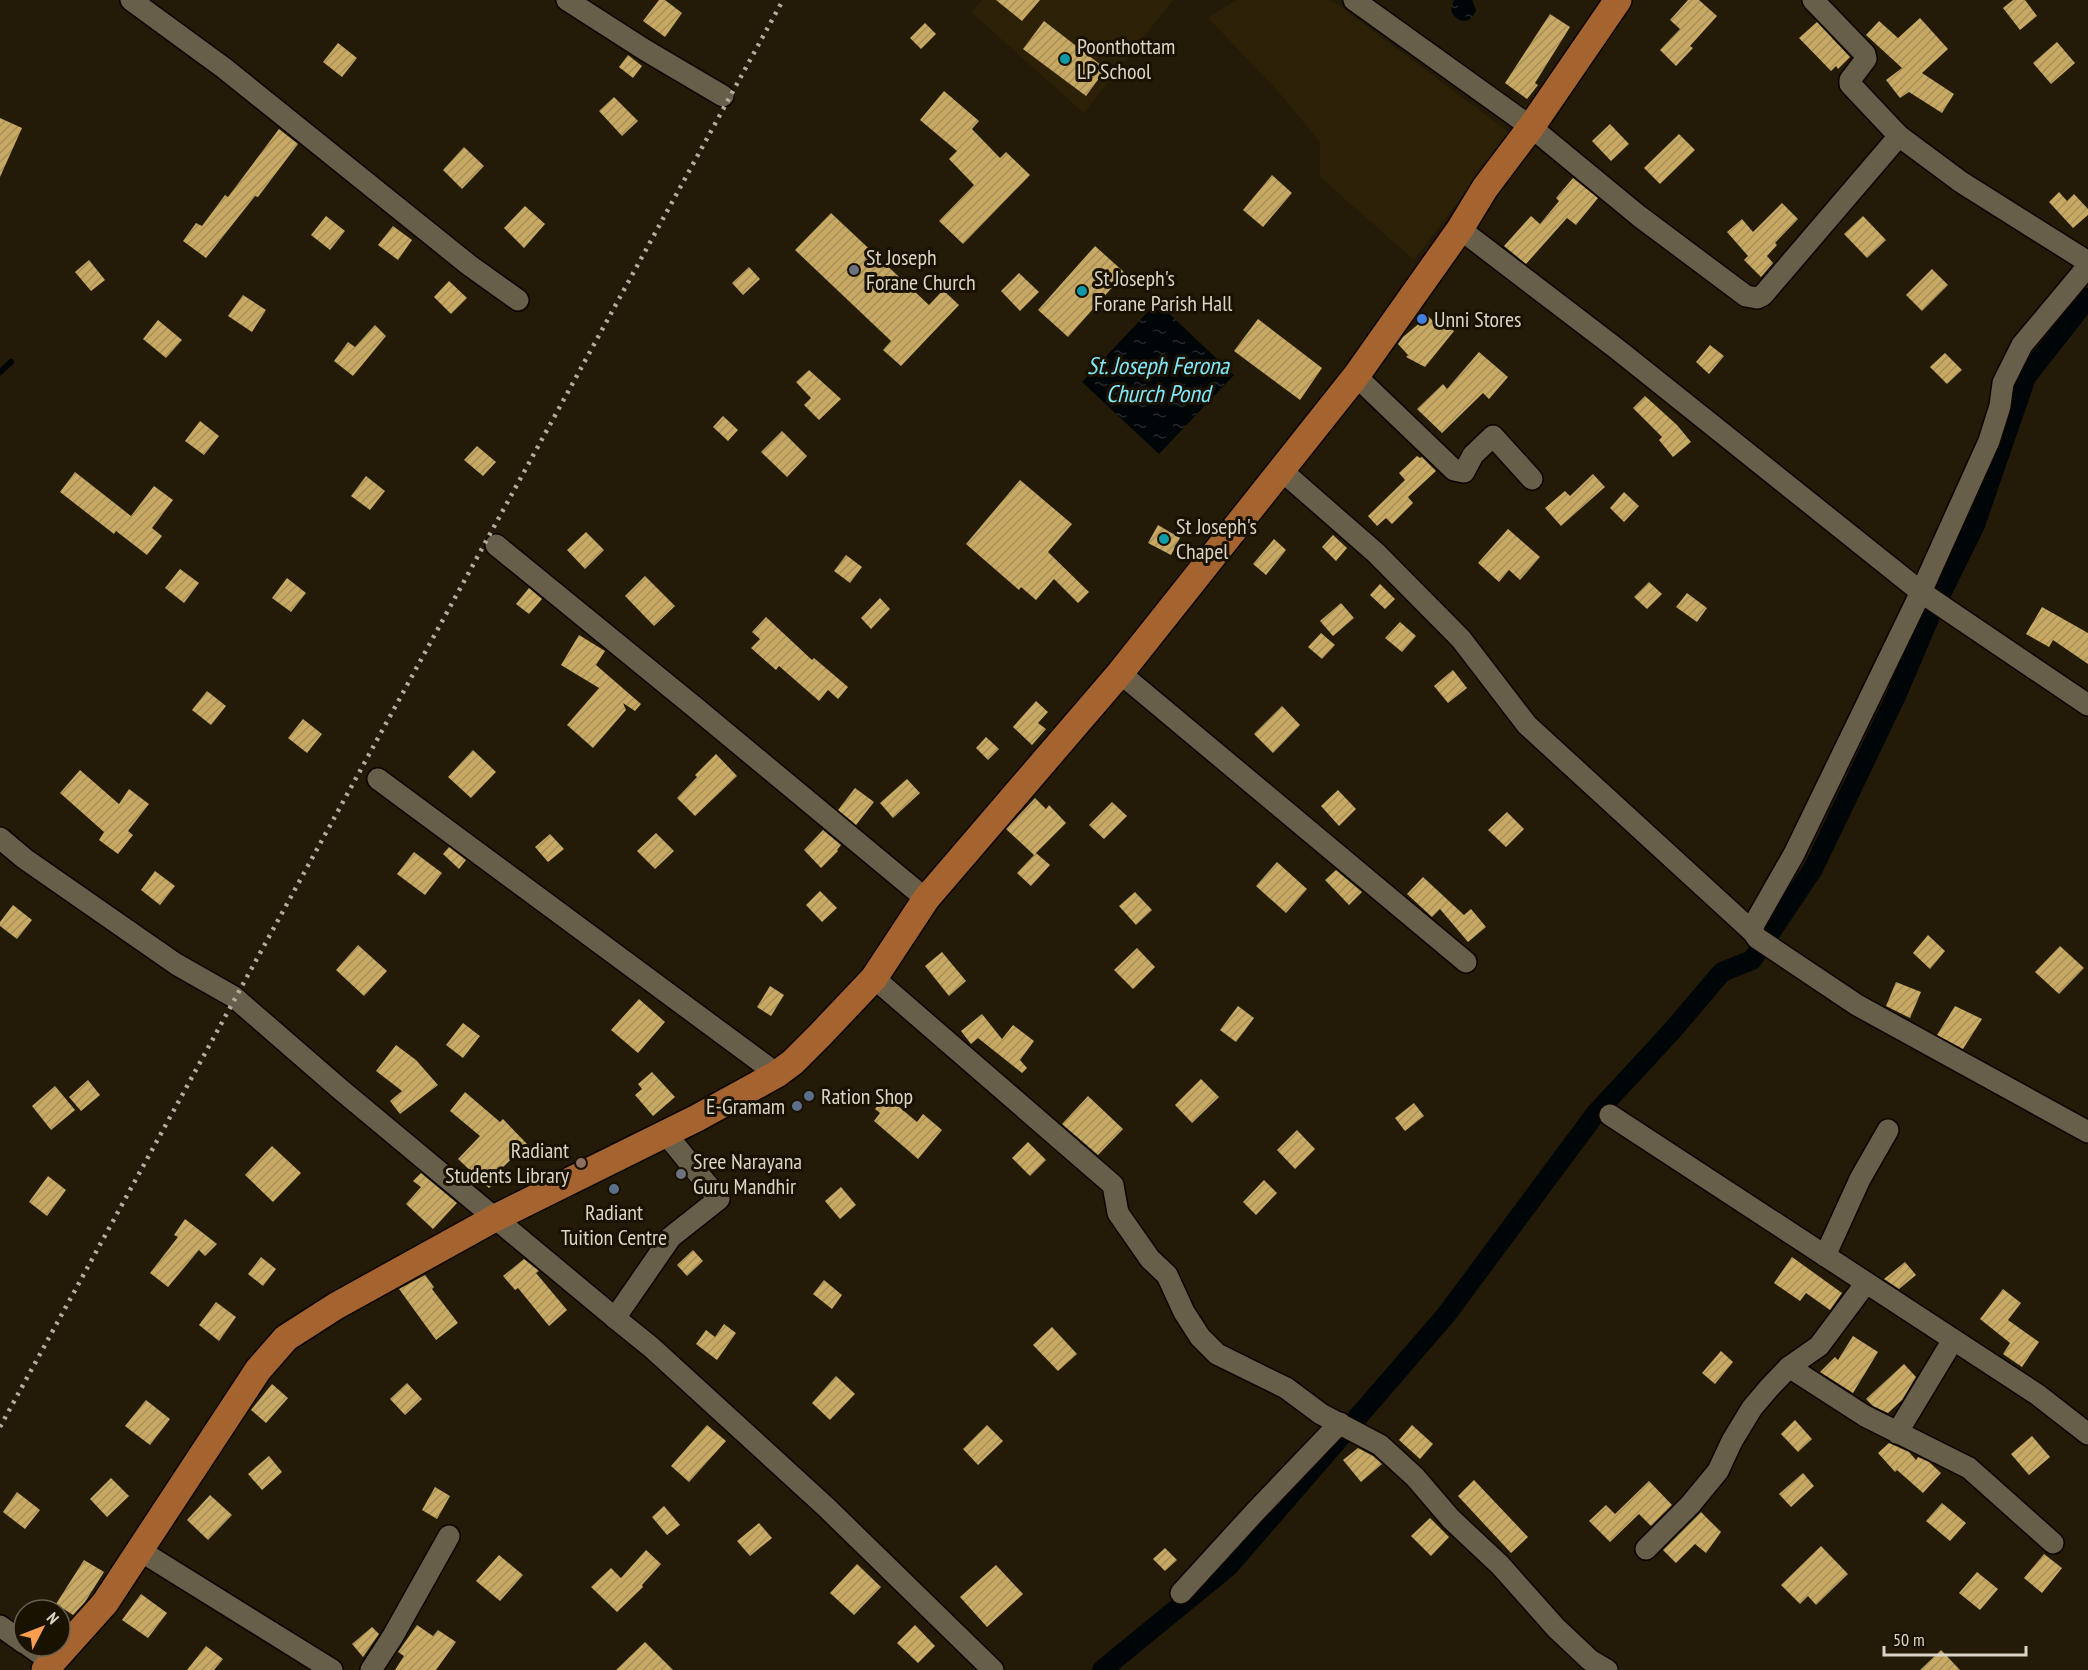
<svg xmlns="http://www.w3.org/2000/svg" width="2088" height="1670" viewBox="0 0 2088 1670" font-family="'PT Sans Narrow',sans-serif">
<style>
.built{fill:#2c2106}
.water{fill:url(#water-ripples)}
.lines{fill:none;stroke-linecap:round;stroke-linejoin:round}
.stream{stroke:#000507;stroke-width:6}
.canal{stroke:#000507;stroke-width:20}
.building{fill:url(#building-hatch)}
.minor-casing{stroke:#0c0500;stroke-width:24}
.major-casing{stroke:#0c0500;stroke-width:30}
.minor{stroke:#685f4a;stroke-width:21}
.major{stroke:#a56330;stroke-width:27}
.rail{stroke:#b3ad9f;stroke-width:4.5;stroke-dasharray:3 6;stroke-linecap:butt}
.culture-dot{fill:#0f9aa8;stroke:#1a1201;stroke-width:2}
.worship-dot{fill:#6b7280;stroke:#1a1201;stroke-width:2}
.shop-dot{fill:#3f7fe0;stroke:#1a1201;stroke-width:2}
.service-dot{fill:#5c6f8a;stroke:#1a1201;stroke-width:2}
.education-dot{fill:#8d6e63;stroke:#1a1201;stroke-width:2}
.labels{text-anchor:middle;dominant-baseline:central;stroke-width:6;stroke-linejoin:round;paint-order:stroke}
.poi-label{font-size:22px;fill:#dad4c8;stroke:#1a1201;text-anchor:start}
.water-label{font-size:24px;font-style:italic;fill:#7fe6fc;stroke:#1a1201}
</style>
<defs>
<pattern id="water-ripples" width="26" height="14" patternUnits="userSpaceOnUse" patternTransform="scale(1.5)"><rect width="26" height="14" fill="#000507"/><path d="M2 4q2-2 4 0t4 0M15 11q2-2 4 0t4 0" fill="none" stroke="#25292a"/></pattern>
<pattern id="building-hatch" width="6" height="6" patternUnits="userSpaceOnUse" patternTransform="scale(1.5)"><rect width="6" height="6" fill="#c8a964"/><path d="M-1 1l2-2M0 6l6-6M5 7l2-2" fill="none" stroke="#a68f5a"/></pattern>
</defs>
<rect width="100%" height="100%" fill="#231b07"/>
<g class="built">
<polygon points="982,0 1173,0 1084,113 971,12"/>
<polygon points="1236,0 1328,0 1337,4 1510,133 1414,260 1320,177 1320,142 1277,90 1208,18"/>
</g>
<g class="water">
<path d="M1454,0H1472L1476,10C1471,25 1456,24 1451,10Z"/>
<polygon points="1157,302 1234,375 1159,454 1082,382"/>
</g>
<g class="lines">
<polyline class="stream" points="0,372 11,362"/>
<polyline class="canal" points="1102,1670 1229,1566 1446,1315 1596,1113 1671,1032 1722,972 1752,960 1813,869 1896,696 1930,616 1975,525 2026,377 2088,298"/>
</g>
<g class="building">
<polygon points="659,0 665,0 682,13 665,37 643,21"/>
<polygon points="996,0 1040,0 1022,21"/>
<polygon points="1688,0 1699,0 1717,16 1690,46 1693,48 1676,66 1660,50 1680,29 1670,20"/>
<polygon points="2013,0 2025,0 2037,16 2020,30 2003,8"/>
<polygon points="1550,14 1570,27 1535,83 1538,85 1527,99 1505,83"/>
<polygon points="1920,18 1948,49 1922,73 1954,94 1942,113 1909,92 1900,98 1886,80 1902,68 1866,35 1879,21 1898,38"/>
<polygon points="1044,21 1106,69 1086,96 1023,49"/>
<polygon points="1817,22 1850,57 1838,69 1836,66 1831,71 1799,38"/>
<polygon points="925,23 936,34 921,49 910,38"/>
<polygon points="2057,42 2075,63 2051,84 2033,63"/>
<polygon points="338,43 357,58 342,77 323,62"/>
<polygon points="628,55 642,66 633,78 619,67"/>
<polygon points="944,91 979,121 972,129 1000,158 1006,152 1030,175 963,244 939,221 974,185 949,159 957,151 920,120"/>
<polygon points="614,97 638,121 622,136 599,111"/>
<polygon points="0,118 22,128 0,177"/>
<polygon points="1610,124 1629,144 1611,161 1592,141"/>
<polygon points="279,129 298,144 258,197 255,196 206,258 183,241 196,223 202,226 225,195 228,197"/>
<polygon points="1679,134 1695,150 1660,184 1644,168"/>
<polygon points="464,147 484,166 462,189 443,170"/>
<polygon points="1272,175 1292,193 1263,227 1243,210"/>
<polygon points="1573,178 1598,198 1576,225 1567,218 1526,264 1504,246 1531,216 1540,224 1559,201 1556,198"/>
<polygon points="2059,192 2067,201 2074,194 2088,209 2088,215 2073,228 2049,202"/>
<polygon points="1782,203 1798,219 1775,243 1777,245 1767,256 1773,263 1761,277 1744,260 1748,256 1727,232 1742,219 1753,232"/>
<polygon points="525,206 545,224 524,248 504,228"/>
<polygon points="831,213 929,305 943,290 959,305 901,366 883,350 891,341 795,250"/>
<polygon points="326,216 345,231 330,250 311,235"/>
<polygon points="1863,216 1886,240 1867,258 1844,234"/>
<polygon points="393,226 412,240 398,260 378,245"/>
<polygon points="1095,246 1125,273 1068,337 1038,310"/>
<polygon points="89,260 105,280 91,291 75,272"/>
<polygon points="749,267 760,279 743,295 732,283"/>
<polygon points="1932,269 1948,285 1922,311 1906,295"/>
<polygon points="1019,273 1039,292 1020,311 1001,291"/>
<polygon points="449,281 467,298 451,314 434,297"/>
<polygon points="243,295 266,310 252,332 228,316"/>
<polygon points="1428,316 1438,326 1442,321 1454,331 1425,367 1406,357 1408,355 1398,344 1403,337"/>
<polygon points="1258,319 1322,368 1300,400 1234,351"/>
<polygon points="158,320 182,340 166,358 143,339"/>
<polygon points="375,325 386,336 353,376 334,361 348,342 355,347"/>
<polygon points="1710,345 1724,356 1709,374 1696,362"/>
<polygon points="1479,352 1508,377 1489,399 1483,393 1442,433 1417,409 1443,384 1447,389"/>
<polygon points="1945,353 1962,370 1947,384 1930,367"/>
<polygon points="809,370 841,399 819,420 804,405 811,398 796,382"/>
<polygon points="1645,396 1677,425 1691,442 1673,457 1659,440 1662,437 1633,408"/>
<polygon points="723,416 738,430 728,441 713,427"/>
<polygon points="200,421 219,436 204,455 185,441"/>
<polygon points="782,431 807,456 787,477 761,452"/>
<polygon points="477,446 496,462 483,476 464,460"/>
<polygon points="1417,456 1420,458 1422,457 1436,471 1408,497 1413,503 1392,524 1386,518 1377,526 1368,516 1405,480 1399,473"/>
<polygon points="75,472 131,516 154,486 173,500 152,528 162,536 147,555 116,531 114,534 60,492"/>
<polygon points="1593,474 1605,487 1561,526 1545,508 1565,491 1570,496"/>
<polygon points="366,476 385,491 370,510 351,496"/>
<polygon points="1020,480 1072,524 1048,552 1089,592 1078,603 1054,579 1036,600 1021,587 1019,590 966,544"/>
<polygon points="1624,492 1639,506 1624,522 1610,508"/>
<polygon points="1158,525 1180,538 1171,555 1148,543"/>
<polygon points="1508,529 1540,557 1520,580 1509,570 1499,582 1478,563"/>
<polygon points="586,532 604,550 585,569 567,550"/>
<polygon points="1333,535 1347,548 1336,561 1322,547"/>
<polygon points="1274,539 1286,550 1266,575 1253,564"/>
<polygon points="846,555 862,567 850,583 834,571"/>
<polygon points="180,569 199,583 184,603 165,588"/>
<polygon points="645,576 675,606 654,626 625,596"/>
<polygon points="287,578 306,593 291,612 272,598"/>
<polygon points="1649,582 1662,594 1647,609 1634,597"/>
<polygon points="1380,584 1395,599 1385,609 1370,595"/>
<polygon points="529,588 542,599 529,614 516,604"/>
<polygon points="1687,593 1707,608 1697,622 1676,607"/>
<polygon points="880,598 890,609 871,629 861,618"/>
<polygon points="1341,603 1354,618 1333,636 1320,621"/>
<polygon points="2042,607 2088,633 2088,664 2053,640 2049,647 2026,634"/>
<polygon points="766,617 812,660 814,658 848,687 838,699 828,690 819,701 779,666 776,670 751,648 760,639 752,632"/>
<polygon points="1400,622 1416,636 1402,652 1385,638"/>
<polygon points="1321,633 1335,645 1322,659 1308,647"/>
<polygon points="579,635 605,651 596,665 641,704 635,711 623,703 626,710 593,748 567,725 599,688 561,665"/>
<polygon points="1453,670 1467,688 1448,703 1434,686"/>
<polygon points="207,691 226,706 211,725 192,710"/>
<polygon points="1036,701 1048,712 1038,723 1046,729 1032,745 1013,727"/>
<polygon points="1282,706 1300,725 1273,753 1254,734"/>
<polygon points="303,719 322,734 307,753 288,738"/>
<polygon points="986,737 999,749 988,760 976,748"/>
<polygon points="473,750 496,772 471,798 448,777"/>
<polygon points="716,754 737,776 695,816 677,798 697,777 695,775"/>
<polygon points="80,770 119,804 129,789 149,804 128,831 133,835 118,854 99,840 104,832 60,793"/>
<polygon points="907,779 920,793 893,818 880,803"/>
<polygon points="855,788 874,802 856,825 838,810"/>
<polygon points="1338,790 1356,809 1339,826 1321,806"/>
<polygon points="1035,798 1046,809 1049,805 1066,823 1036,853 1050,865 1031,886 1017,873 1034,855 1006,829"/>
<polygon points="1112,802 1127,816 1104,839 1089,825"/>
<polygon points="1507,812 1524,829 1506,847 1488,830"/>
<polygon points="823,830 841,845 837,850 838,851 821,868 804,850"/>
<polygon points="656,833 674,851 655,869 637,851"/>
<polygon points="550,834 564,849 548,862 535,847"/>
<polygon points="449,847 466,860 459,869 443,854"/>
<polygon points="414,852 442,873 425,895 397,874"/>
<polygon points="1277,862 1307,889 1286,913 1256,886"/>
<polygon points="1336,870 1362,892 1349,905 1325,880"/>
<polygon points="155,871 175,886 160,905 141,890"/>
<polygon points="1423,877 1464,915 1471,909 1486,927 1468,942 1440,909 1432,917 1407,894"/>
<polygon points="820,891 837,908 822,922 806,905"/>
<polygon points="1135,892 1152,910 1136,925 1119,906"/>
<polygon points="13,905 32,920 17,939 0,926 0,922"/>
<polygon points="1928,935 1945,951 1930,969 1913,953"/>
<polygon points="358,945 387,971 364,996 336,970"/>
<polygon points="2060,946 2084,968 2059,994 2035,972"/>
<polygon points="1137,948 1155,967 1133,989 1114,970"/>
<polygon points="942,952 966,981 949,996 925,966"/>
<polygon points="1896,982 1921,992 1910,1018 1886,1006"/>
<polygon points="770,986 784,995 771,1016 757,1007"/>
<polygon points="639,999 665,1022 638,1053 611,1030"/>
<polygon points="1238,1006 1254,1018 1236,1042 1220,1030"/>
<polygon points="1955,1006 1982,1019 1963,1049 1937,1035"/>
<polygon points="982,1014 1002,1039 1013,1025 1034,1041 1020,1060 1027,1068 1022,1073 978,1038 971,1044 961,1031"/>
<polygon points="463,1023 480,1036 463,1058 446,1045"/>
<polygon points="396,1045 416,1060 438,1085 400,1114 390,1101 402,1091 376,1071"/>
<polygon points="652,1072 675,1097 653,1116 635,1095 642,1089 638,1084"/>
<polygon points="1201,1079 1219,1097 1192,1123 1175,1105"/>
<polygon points="88,1080 100,1095 81,1111 69,1097"/>
<polygon points="55,1086 75,1110 51,1130 32,1106"/>
<polygon points="465,1092 500,1122 503,1119 527,1144 501,1169 504,1172 489,1188 458,1159 480,1136 450,1111"/>
<polygon points="886,1096 917,1122 923,1114 942,1130 918,1159 874,1121 880,1113 875,1109"/>
<polygon points="1088,1096 1123,1129 1098,1155 1062,1124"/>
<polygon points="1414,1103 1424,1116 1405,1131 1395,1118"/>
<polygon points="1297,1130 1315,1149 1295,1169 1277,1150"/>
<polygon points="1028,1142 1046,1160 1030,1176 1012,1158"/>
<polygon points="272,1146 301,1173 273,1202 245,1175"/>
<polygon points="421,1173 457,1203 433,1229 406,1204 421,1187 413,1181"/>
<polygon points="48,1176 66,1190 47,1216 29,1202"/>
<polygon points="1264,1180 1277,1193 1256,1215 1243,1202"/>
<polygon points="841,1187 856,1205 840,1219 825,1201"/>
<polygon points="185,1219 217,1244 205,1256 199,1250 168,1287 150,1273 178,1237 174,1235"/>
<polygon points="693,1250 703,1261 687,1276 677,1265"/>
<polygon points="261,1257 276,1269 263,1286 248,1274"/>
<polygon points="1792,1257 1842,1293 1830,1310 1806,1293 1800,1301 1774,1283"/>
<polygon points="524,1259 539,1271 536,1273 567,1310 549,1326 518,1288 515,1290 503,1276"/>
<polygon points="1905,1262 1916,1275 1899,1289 1884,1279"/>
<polygon points="425,1275 434,1287 432,1289 458,1323 436,1340 399,1289"/>
<polygon points="824,1280 842,1295 832,1309 813,1294"/>
<polygon points="2003,1289 2021,1303 2008,1320 2039,1342 2022,1367 2003,1354 2010,1343 1980,1319"/>
<polygon points="216,1302 236,1317 219,1341 199,1325"/>
<polygon points="724,1324 736,1333 717,1360 696,1344 706,1330 715,1337"/>
<polygon points="1052,1327 1077,1354 1058,1371 1033,1345"/>
<polygon points="1853,1336 1878,1352 1853,1393 1820,1372 1835,1357 1838,1360"/>
<polygon points="1721,1351 1733,1362 1715,1384 1702,1373"/>
<polygon points="1904,1364 1916,1377 1902,1400 1888,1413 1873,1406 1866,1399"/>
<polygon points="836,1376 855,1394 830,1420 812,1403"/>
<polygon points="407,1383 422,1399 405,1415 390,1399"/>
<polygon points="272,1384 288,1398 266,1423 251,1410"/>
<polygon points="146,1400 170,1419 150,1445 125,1426"/>
<polygon points="1795,1420 1812,1439 1798,1452 1781,1434"/>
<polygon points="707,1425 726,1441 689,1482 671,1466"/>
<polygon points="987,1425 1003,1441 978,1465 963,1449"/>
<polygon points="1412,1425 1433,1444 1420,1459 1399,1440"/>
<polygon points="2032,1436 2050,1457 2029,1475 2011,1454"/>
<polygon points="1889,1443 1909,1452 1916,1460 1918,1457 1929,1462 1941,1473 1923,1493 1897,1470 1895,1472 1878,1453"/>
<polygon points="1358,1448 1373,1456 1382,1464 1361,1482 1343,1460"/>
<polygon points="269,1456 282,1472 262,1490 248,1474"/>
<polygon points="1803,1473 1814,1486 1791,1507 1779,1494"/>
<polygon points="111,1478 129,1496 107,1517 90,1499"/>
<polygon points="1474,1480 1528,1537 1511,1553 1458,1496"/>
<polygon points="1649,1481 1672,1505 1651,1526 1639,1514 1610,1542 1589,1521 1606,1505 1615,1514"/>
<polygon points="435,1487 450,1496 437,1519 422,1510"/>
<polygon points="17,1492 40,1510 25,1529 3,1512"/>
<polygon points="210,1495 232,1515 208,1540 187,1520"/>
<polygon points="1942,1503 1966,1523 1950,1541 1926,1521"/>
<polygon points="664,1506 680,1525 667,1535 652,1517"/>
<polygon points="1701,1512 1721,1532 1706,1553 1695,1544 1676,1563 1663,1550"/>
<polygon points="1430,1518 1449,1537 1431,1556 1411,1536"/>
<polygon points="759,1523 772,1538 750,1556 737,1541"/>
<polygon points="1821,1546 1848,1574 1816,1605 1808,1596 1800,1604 1781,1585"/>
<polygon points="1165,1548 1177,1560 1165,1571 1153,1559"/>
<polygon points="646,1550 661,1564 642,1585 643,1587 617,1612 591,1587 611,1568 621,1578"/>
<polygon points="2044,1554 2062,1568 2042,1593 2024,1578"/>
<polygon points="499,1555 523,1575 500,1601 476,1581"/>
<polygon points="84,1560 104,1572 85,1602 73,1615 56,1604"/>
<polygon points="857,1564 881,1587 854,1615 830,1593"/>
<polygon points="996,1565 1023,1594 987,1627 960,1597"/>
<polygon points="1977,1572 1998,1589 1980,1610 1959,1593"/>
<polygon points="141,1594 167,1613 148,1638 122,1620"/>
<polygon points="417,1625 433,1636 438,1630 456,1642 436,1670 395,1670 404,1656 398,1652"/>
<polygon points="915,1625 935,1646 918,1663 897,1643"/>
<polygon points="372,1627 379,1634 363,1657 352,1644"/>
<polygon points="645,1642 673,1670 616,1670"/>
<polygon points="206,1646 223,1659 214,1670 187,1670"/>
<polygon points="1941,1650 1960,1670 1920,1670"/>
</g>
<g class="lines">
<defs>
<g id="minor">
<polyline points="131,0 224,68 469,265 518,300"/>
<polyline points="567,0 645,50 723,96"/>
<polyline points="1354,0 1531,127 1639,216 1746,296 1757,298 1763,295 1899,136"/>
<polyline points="1813,0 1865,54 1866,59 1850,80 1850,84 1899,136 1961,182 2088,262"/>
<polyline points="1460,229 1617,349 1921,592 2088,705"/>
<polyline points="1356,376 1454,470 1464,472 1473,455 1493,436 1532,479"/>
<polyline points="1281,470 1376,553 1461,639 1527,725 1753,932 1757,938 1857,1005 2088,1132"/>
<polyline points="496,545 697,709 926,899"/>
<polyline points="1120,673 1466,962"/>
<polyline points="378,779 777,1074"/>
<polyline points="0,838 25,859 176,964 234,997 340,1089 615,1318 671,1237 719,1199 666,1134"/>
<polyline points="1753,932 1753,926 1794,854 1921,592 1989,441 2000,406 2003,383 2022,345 2088,266"/>
<polyline points="874,978 1113,1185 1118,1213 1150,1259 1167,1275 1184,1312 1200,1337 1217,1354 1286,1388 1321,1414 1380,1445 1415,1477 1451,1519 1500,1565 1556,1628 1590,1660 1607,1670"/>
<polyline points="1610,1115 2038,1395 2088,1434"/>
<polyline points="1825,1256 1860,1179 1888,1130"/>
<polyline points="615,1318 651,1347 826,1507 993,1670"/>
<polyline points="1789,1367 1865,1416 1969,1468 2053,1543"/>
<polyline points="1897,1433 1953,1340"/>
<polyline points="1646,1549 1690,1505 1718,1471 1732,1441 1752,1408 1769,1388 1789,1367 1819,1346 1866,1283"/>
<polyline points="139,1550 332,1670"/>
<polyline points="1181,1593 1255,1512 1340,1423"/>
<polyline points="0,1626 24,1643"/>
<polyline points="29,1646 53,1663"/>
<polyline points="371,1670 393,1636 449,1536"/>
</g>
<polyline id="major" points="45,1670 105,1603 258,1370 286,1338 336,1306 495,1218 697,1118 777,1074 793,1062 820,1035 874,978 926,899 1120,673 1356,376 1460,229 1485,188 1531,127 1618,0"/>
</defs>
<use href="#minor" class="minor-casing"/>
<use href="#major" class="major-casing"/>
<use href="#minor" class="minor"/>
<use href="#major" class="major"/>
<polyline class="rail" points="0,1427 783,0"/>
</g>
<g class="culture-dot">
<circle cx="1065" cy="59" r="6"/>
<circle cx="1082" cy="291" r="6"/>
<circle cx="1164" cy="539" r="6"/>
</g>
<g class="worship-dot">
<circle cx="854" cy="270" r="6"/>
<circle cx="681" cy="1174" r="6"/>
</g>
<circle class="shop-dot" cx="1422" cy="319" r="6"/>
<g class="service-dot">
<circle cx="809" cy="1096" r="6"/>
<circle cx="797" cy="1106" r="6"/>
<circle cx="614" cy="1189" r="6"/>
</g>
<circle class="education-dot" cx="581" cy="1163" r="6"/>
<g class="labels">
<g class="poi-label">
<text x="1077" y="46">Poonthottam<tspan x="1077" dy="25">LP School</tspan></text>
<text x="866" y="257">St Joseph<tspan x="866" dy="25">Forane Church</tspan></text>
<text x="1094" y="278">St Joseph's<tspan x="1094" dy="25">Forane Parish Hall</tspan></text>
<text x="1434" y="319">Unni Stores</text>
<text x="1176" y="526">St Joseph's<tspan x="1176" dy="25">Chapel</tspan></text>
<text x="821" y="1096">Ration Shop</text>
<text x="785" y="1106" text-anchor="end">E-Gramam</text>
<text x="569" y="1150" text-anchor="end">Radiant<tspan x="569" dy="25">Students Library</tspan></text>
<text x="693" y="1161">Sree Narayana<tspan x="693" dy="25">Guru Mandhir</tspan></text>
<text x="614" y="1212" text-anchor="middle">Radiant<tspan x="614" dy="25">Tuition Centre</tspan></text>
</g>
<g class="water-label">
<text x="1158" y="365">St. Joseph Ferona<tspan x="1158" dy="28">Church Pond</tspan></text>
</g>
</g>
<g transform="translate(42 1628) rotate(48)"><circle r="28" fill="#1a1201" stroke="#676051" stroke-width="1.5"/>
<path d="M0-4.5L10 22L0 15L-10 22Z" fill="#fb9e51"/>
<text y="-9" font-size="16" font-weight="bold" text-anchor="middle" fill="#dad4c8">N</text>
</g>
<path d="M1884 1646v9h142v-9" fill="none" stroke="#dad4c8" stroke-width="3"/>
<text x="1893" y="1646" font-size="18" fill="#dad4c8" stroke="#1a1201" stroke-width="4.5" paint-order="stroke">50 m</text>
</svg>
